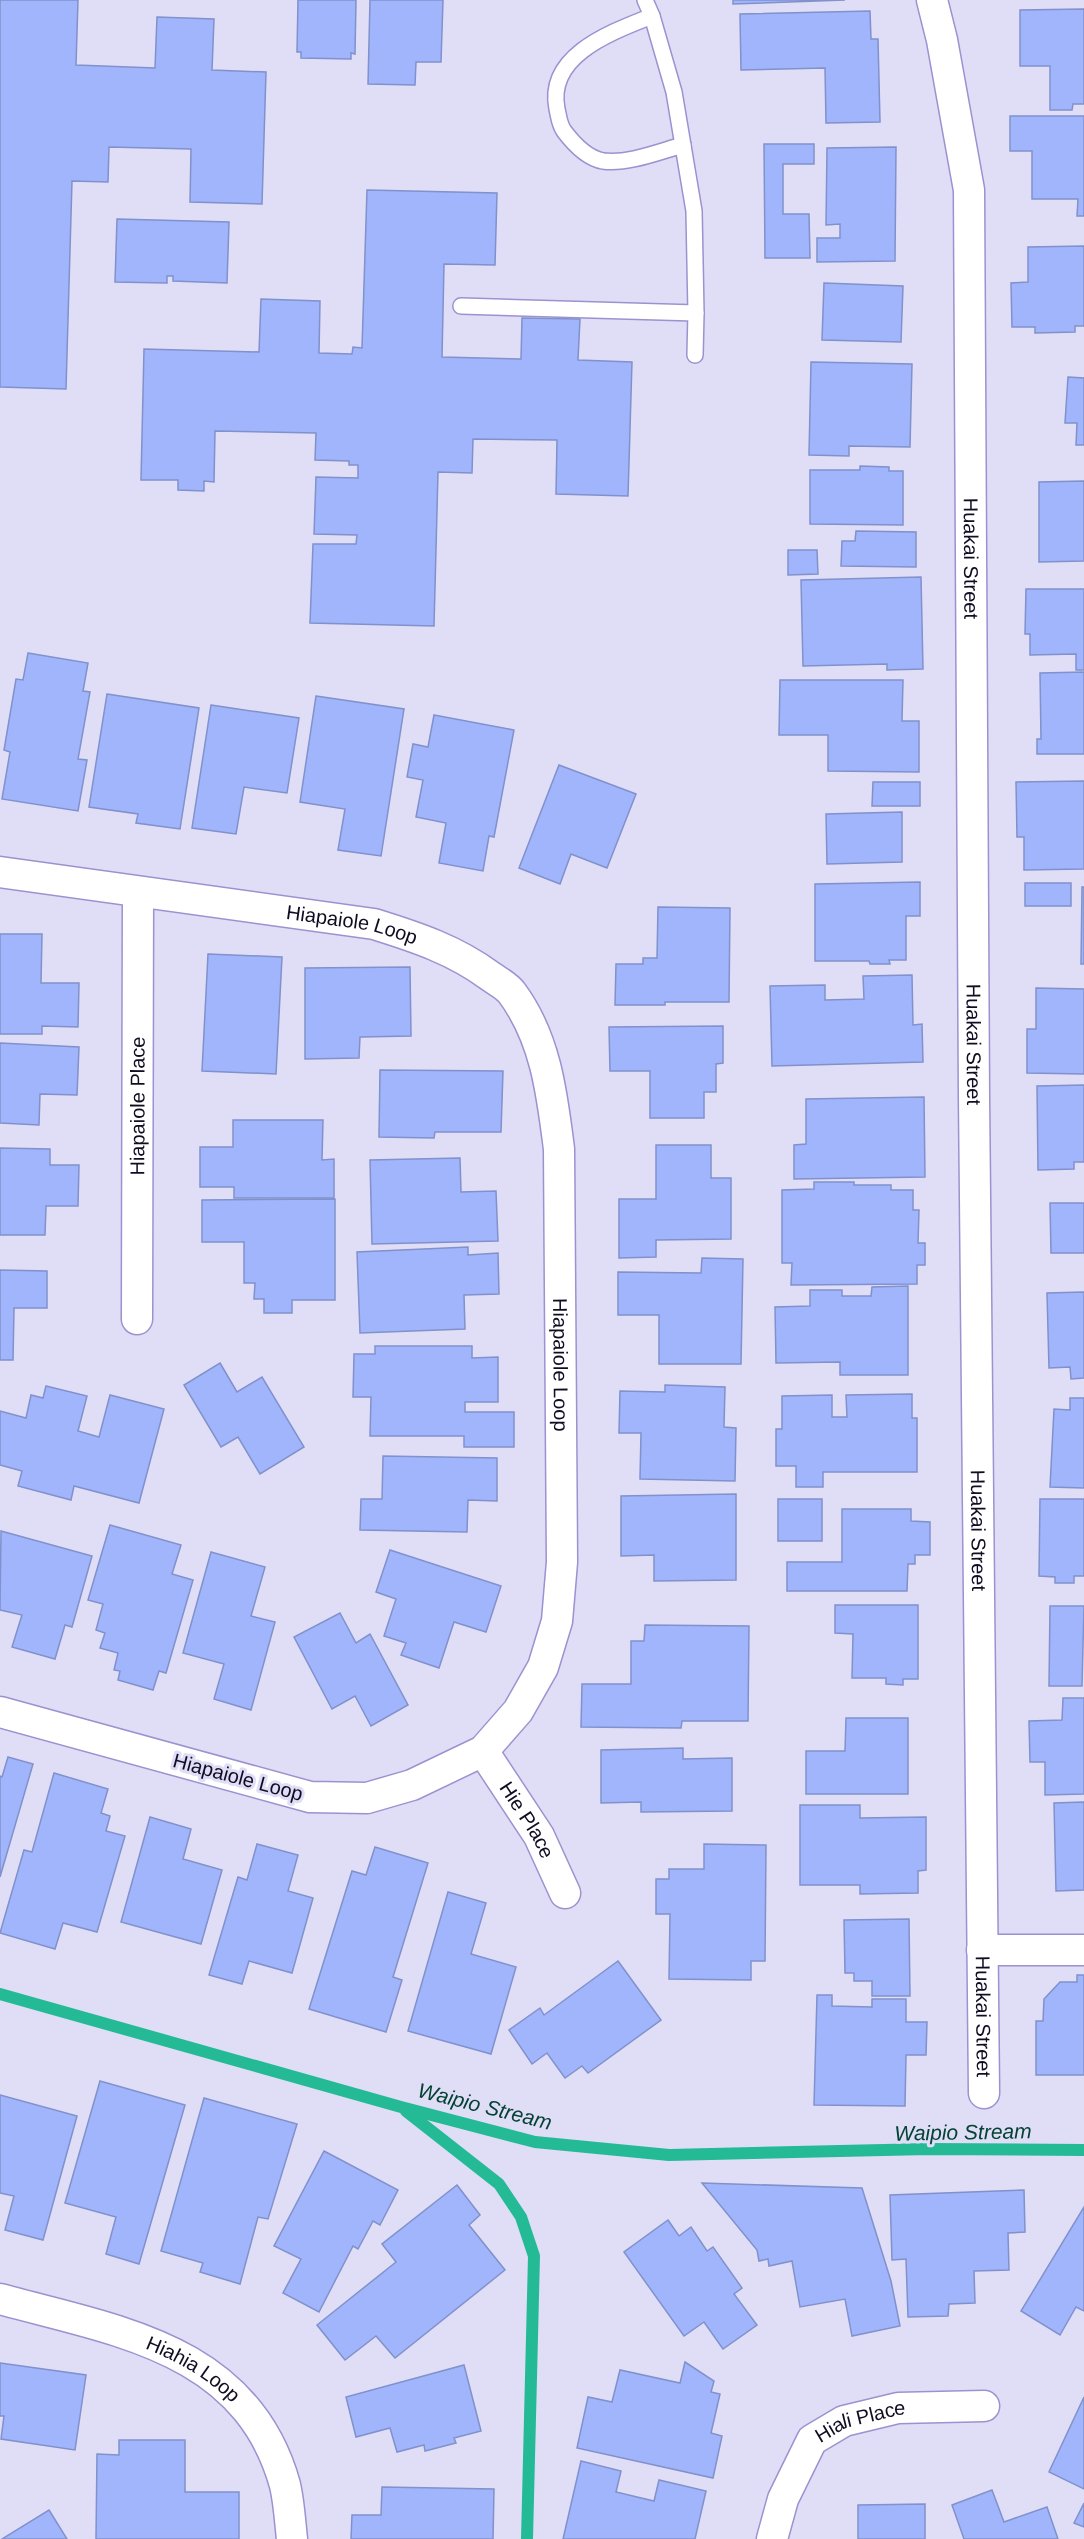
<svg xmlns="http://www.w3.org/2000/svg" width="1084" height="2539" viewBox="0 0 1084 2539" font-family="Arial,sans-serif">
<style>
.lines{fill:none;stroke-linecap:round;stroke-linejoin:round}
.stream{stroke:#25ba96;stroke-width:12}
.building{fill:#a1b5fc;stroke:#8091cb;stroke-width:1.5}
.service-casing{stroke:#9c92cf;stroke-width:18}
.minor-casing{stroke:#9c92cf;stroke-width:33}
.service{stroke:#fff;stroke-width:15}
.minor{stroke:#fff;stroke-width:30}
.labels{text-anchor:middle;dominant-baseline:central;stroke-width:6;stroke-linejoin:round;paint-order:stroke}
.street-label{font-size:20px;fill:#110c22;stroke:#e0ddf7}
.water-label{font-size:21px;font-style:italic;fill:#044233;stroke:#e0ddf7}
</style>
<rect width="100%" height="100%" fill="#e0ddf7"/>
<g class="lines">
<g class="stream">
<polyline points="0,1994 401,2107 535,2142 669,2155 928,2149 1084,2150"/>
<polyline points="406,2111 499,2184 521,2217 534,2256 527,2539"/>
</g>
</g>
<g class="building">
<polygon points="0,0 78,0 76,65 155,68 157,17 214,19 212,70 266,72 262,204 190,202 191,149 109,147 108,182 72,181 66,389 0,387"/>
<polygon points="298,0 356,0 355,54 351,53 351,59 301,58 301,52 297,52"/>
<polygon points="370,0 443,0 441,62 416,62 415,85 368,84"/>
<polygon points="733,0 845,0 733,4"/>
<polygon points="1084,9 1084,104 1073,104 1072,110 1050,110 1050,66 1020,66 1020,10"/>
<polygon points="870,11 871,39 878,39 880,122 826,123 825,68 741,70 740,14"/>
<polygon points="1010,116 1084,116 1084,216 1077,216 1078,199 1032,199 1032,151 1010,151"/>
<polygon points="764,144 814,144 814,164 783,164 783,214 809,214 810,258 765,258"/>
<polygon points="896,147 895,261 817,262 817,238 840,238 840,224 826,225 827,148"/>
<polygon points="367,190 497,193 495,265 444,264 442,357 521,359 522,318 580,319 578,360 632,362 628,496 556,494 557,440 473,439 472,473 438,472 434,626 310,623 313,544 356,544 357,535 314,534 316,477 358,478 358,465 349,465 349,461 315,460 316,433 215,431 214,482 204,481 204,491 178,490 178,480 141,480 144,349 259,352 261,299 320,301 319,353 352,354 353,347 362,348"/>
<polygon points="117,219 229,222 227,283 173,281 173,276 167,276 167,283 115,282"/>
<polygon points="1084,246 1084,326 1075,326 1075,332 1035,333 1035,327 1012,327 1011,283 1028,282 1028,247"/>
<polygon points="824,283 903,286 901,342 822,340"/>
<polygon points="811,362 912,364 910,447 849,446 849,456 809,455"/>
<polygon points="1068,377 1084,378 1084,445 1076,445 1077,423 1065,423"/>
<polygon points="860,466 889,467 889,471 903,471 903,525 810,524 810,470 860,470"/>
<polygon points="1084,481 1084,561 1039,562 1039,482"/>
<polygon points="856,531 916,532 916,567 841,566 842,541 855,541"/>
<polygon points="788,550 817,550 818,574 788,575"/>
<polygon points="921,577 923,669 887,670 887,664 803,666 801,580"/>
<polygon points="1026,589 1084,589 1084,670 1076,670 1076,654 1030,655 1030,634 1025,634"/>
<polygon points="28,653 88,663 83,691 90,692 78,759 87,760 78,811 2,799 10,752 4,750 16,679 23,680"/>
<polygon points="1084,672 1084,754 1037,754 1037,739 1041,739 1040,673"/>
<polygon points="780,680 903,680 902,721 919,721 919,772 828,771 828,735 779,735"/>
<polygon points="107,694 199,708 180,829 136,823 138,814 89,807"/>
<polygon points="316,696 404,709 381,856 338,850 345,809 300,802"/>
<polygon points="211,705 299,718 287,793 244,787 236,834 192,828"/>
<polygon points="434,715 514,730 494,837 489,836 483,871 439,863 446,823 416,817 423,780 407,777 413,744 428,747"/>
<polygon points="559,765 636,794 607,868 571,854 560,884 519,868"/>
<polygon points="1084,781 1084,869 1024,870 1024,837 1017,837 1016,782"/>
<polygon points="873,782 920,782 920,806 872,806"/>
<polygon points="902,812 902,862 827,864 826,814"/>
<polygon points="920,882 920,916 906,916 906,960 889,960 890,964 870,964 869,961 815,961 815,884"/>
<rect x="1025" y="883" width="46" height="23"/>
<polygon points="1082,887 1084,887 1084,964 1081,964"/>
<polygon points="658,907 730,908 729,1002 665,1002 665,1005 615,1005 616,964 643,964 643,958 657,958"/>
<polygon points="0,934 42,934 41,983 79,983 78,1027 42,1026 42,1034 0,1034"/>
<polygon points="208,954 282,957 276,1074 202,1071"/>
<polygon points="410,967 411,1036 360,1037 359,1058 305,1059 305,968"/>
<polygon points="912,975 913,1025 922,1024 923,1062 772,1066 770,986 825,985 825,1000 864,999 863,976"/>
<polygon points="1036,988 1084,989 1084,1074 1027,1073 1027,1029 1036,1029"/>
<polygon points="723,1026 723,1063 716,1064 716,1092 704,1092 704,1118 650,1118 650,1071 610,1071 609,1027"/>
<polygon points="0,1043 79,1047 77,1095 40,1094 39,1125 0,1123"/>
<polygon points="380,1070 503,1071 501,1132 435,1132 434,1138 379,1137"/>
<polygon points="1084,1085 1084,1162 1074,1162 1074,1169 1038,1170 1037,1086"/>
<polygon points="924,1097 925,1177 794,1179 794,1145 806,1144 806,1099"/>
<polygon points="233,1120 323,1120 322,1160 334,1159 334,1198 234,1198 234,1187 200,1187 200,1147 233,1147"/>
<polygon points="656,1145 711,1145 711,1178 731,1178 731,1239 656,1240 656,1257 619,1258 619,1199 656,1199"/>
<polygon points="0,1148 50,1149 50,1165 79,1165 78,1206 46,1206 45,1235 0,1235"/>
<polygon points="460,1158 461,1192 496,1191 498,1241 372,1244 370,1160"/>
<polygon points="814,1182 854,1182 854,1185 891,1185 891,1190 913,1190 913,1210 919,1210 918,1243 925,1243 925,1265 917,1265 917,1284 791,1285 792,1263 782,1263 782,1190 814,1189"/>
<polygon points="335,1199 335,1300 292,1300 292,1313 264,1313 264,1299 254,1299 255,1283 244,1283 244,1242 202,1242 202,1200"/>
<polygon points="1050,1203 1084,1203 1084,1253 1051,1253"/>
<polygon points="468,1247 468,1255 498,1253 499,1294 464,1295 465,1329 360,1333 357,1252"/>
<polygon points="702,1258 743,1259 741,1364 659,1364 659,1315 618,1315 618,1272 701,1273"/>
<polygon points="0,1270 47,1271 47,1308 14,1308 13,1360 0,1360"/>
<polygon points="908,1286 908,1375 840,1375 840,1362 776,1363 775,1307 810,1306 810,1290 842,1290 842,1296 871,1296 872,1287"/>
<polygon points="1084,1292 1084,1378 1071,1379 1070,1367 1049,1368 1047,1293"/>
<polygon points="375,1346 472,1346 472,1358 498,1357 498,1402 465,1402 465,1412 514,1412 514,1447 464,1447 464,1436 370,1436 371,1397 353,1397 354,1354 375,1354"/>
<polygon points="220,1363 237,1392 262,1377 304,1447 260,1474 238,1437 221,1447 184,1385"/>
<polygon points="665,1385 725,1387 724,1427 736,1428 735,1481 640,1479 641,1433 619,1433 620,1391 665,1392"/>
<polygon points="46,1386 87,1396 78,1431 99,1437 110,1395 164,1409 139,1503 74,1486 71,1500 18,1486 22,1471 0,1465 0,1411 26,1418 31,1395 43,1398"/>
<polygon points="912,1394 912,1418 917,1418 917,1472 823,1472 823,1487 796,1487 796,1466 776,1466 776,1429 782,1429 782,1396 832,1395 832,1417 847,1417 846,1395"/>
<polygon points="1070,1398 1084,1398 1084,1488 1050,1487 1054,1409 1070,1410"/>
<polygon points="383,1456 497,1458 497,1501 468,1500 467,1532 360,1530 361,1499 382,1499"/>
<polygon points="736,1494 736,1580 654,1581 654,1555 621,1556 621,1496"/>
<rect x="778" y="1499" width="44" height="42"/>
<polygon points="1040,1499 1084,1499 1084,1576 1074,1576 1074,1583 1055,1583 1055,1577 1039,1576"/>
<polygon points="842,1509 911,1509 911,1521 930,1522 930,1555 915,1555 915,1564 908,1564 907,1591 787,1591 787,1562 842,1562"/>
<polygon points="110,1525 181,1545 172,1574 193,1580 166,1673 159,1671 153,1690 118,1680 120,1671 114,1670 118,1653 100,1648 105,1633 96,1630 103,1604 88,1600"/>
<polygon points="1,1531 92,1556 72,1627 65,1625 55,1659 12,1647 22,1615 0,1610"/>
<polygon points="390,1550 501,1586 486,1632 454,1622 439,1668 401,1655 406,1643 384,1636 396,1599 376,1592"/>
<polygon points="211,1552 265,1567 251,1616 275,1622 251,1710 214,1699 224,1664 183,1653"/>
<polygon points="835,1605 918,1605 918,1679 903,1679 903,1685 886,1684 886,1678 852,1678 853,1634 835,1633"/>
<polygon points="1050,1606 1084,1606 1082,1686 1049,1686"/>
<polygon points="340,1613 356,1643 370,1634 408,1705 371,1726 355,1696 332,1709 294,1637"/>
<polygon points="645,1625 749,1626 748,1721 682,1721 681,1728 581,1727 582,1684 631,1684 631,1641 644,1641"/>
<polygon points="1063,1698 1084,1698 1084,1794 1045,1795 1045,1762 1030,1762 1029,1721 1062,1720"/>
<polygon points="846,1718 908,1718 908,1794 806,1794 806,1751 845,1751"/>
<polygon points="683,1748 683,1759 732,1758 732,1811 641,1812 641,1802 601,1803 601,1750"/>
<polygon points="8,1757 33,1764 0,1877 0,1776 2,1777"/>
<polygon points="54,1773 108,1789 101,1813 110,1816 106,1831 125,1836 97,1932 63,1923 55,1949 0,1933 24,1850 32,1852"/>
<polygon points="1084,1802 1084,1890 1056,1891 1054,1803"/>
<polygon points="800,1805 860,1805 860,1818 926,1817 926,1870 918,1871 918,1893 860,1894 860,1885 800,1885"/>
<polygon points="150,1817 191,1829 183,1859 222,1870 201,1944 121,1922"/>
<polygon points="257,1844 298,1855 288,1891 313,1898 292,1973 249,1961 242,1984 209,1975 238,1877 247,1880"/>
<polygon points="704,1844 766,1845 765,1961 751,1961 751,1980 669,1979 670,1914 656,1914 656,1879 669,1879 669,1869 704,1869"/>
<polygon points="375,1847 428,1863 393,1977 402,1980 386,2032 309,2009 352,1871 366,1875"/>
<polygon points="448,1892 486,1903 471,1954 516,1967 491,2054 408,2031"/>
<polygon points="909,1919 910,1996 872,1996 872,1981 854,1981 854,1973 845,1973 844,1920"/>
<polygon points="618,1961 661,2020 588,2073 582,2066 565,2078 547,2053 532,2064 509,2030 540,2008 544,2015"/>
<polygon points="1077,1975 1084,1975 1084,2075 1036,2075 1036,2021 1043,2021 1044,1999 1060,1982 1077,1982"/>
<polygon points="817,1995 832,1995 832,2006 872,2007 872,1999 906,1999 906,2022 927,2022 926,2055 906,2055 905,2106 814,2105"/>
<polygon points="100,2081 185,2105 139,2264 106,2254 116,2217 65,2203"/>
<polygon points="0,2095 77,2116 43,2240 5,2230 14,2196 0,2193"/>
<polygon points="204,2098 297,2124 268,2219 258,2217 240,2284 200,2272 203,2263 161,2251"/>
<polygon points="324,2151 398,2190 380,2225 373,2221 358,2249 353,2246 319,2312 283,2293 301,2259 274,2246"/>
<polygon points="702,2183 862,2188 891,2281 900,2326 852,2336 845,2299 800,2307 792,2261 769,2266 768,2259 759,2261 757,2250"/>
<polygon points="457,2185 480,2215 469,2225 505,2270 395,2358 376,2336 345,2360 317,2325 396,2262 382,2244"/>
<polygon points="1024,2190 1025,2232 1008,2233 1009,2270 974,2271 975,2303 949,2304 948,2316 908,2317 906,2259 892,2260 890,2195"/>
<polygon points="1084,2207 1084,2311 1076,2307 1060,2335 1021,2311"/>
<polygon points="668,2220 679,2236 691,2227 707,2251 713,2247 742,2288 734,2294 757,2325 723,2349 704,2322 684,2336 624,2252"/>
<polygon points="685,2362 714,2381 711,2392 720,2394 711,2433 722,2436 713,2478 577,2448 588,2397 612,2402 620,2370 680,2383"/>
<polygon points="0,2363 86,2375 75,2450 1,2439 4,2416 0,2416"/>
<polygon points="464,2365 481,2431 454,2438 456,2443 425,2451 424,2445 397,2452 390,2428 356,2437 346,2397"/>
<polygon points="1084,2397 1084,2489 1049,2472"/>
<polygon points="119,2440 185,2440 185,2492 239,2492 239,2539 96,2539 97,2454 119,2455"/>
<polygon points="581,2461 621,2471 616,2492 654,2501 659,2480 706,2491 695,2539 563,2539"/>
<polygon points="382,2487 494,2489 493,2539 351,2539 352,2515 381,2515"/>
<polygon points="992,2490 1004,2522 1047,2507 1058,2539 964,2539 952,2505"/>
<polygon points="1084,2503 1084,2527 1074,2523"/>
<polygon points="925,2504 925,2539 858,2539 858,2505"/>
<polygon points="49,2510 67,2539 2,2539"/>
</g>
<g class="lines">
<defs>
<g id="service">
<polyline points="645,0 652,16 674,92 694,211 696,313 695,355"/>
<path d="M652,16C612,32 546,55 557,109C559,117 559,124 564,131C573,143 586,158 603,161C629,164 658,152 683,145"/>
<polyline points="461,306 696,313"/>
</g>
<g id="minor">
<path id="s1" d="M932,0L942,40L969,190L974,1097L984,2093"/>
<path id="s2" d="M0,872L374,924C416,937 455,950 490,976C497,981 507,986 512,993C546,1039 552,1094 559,1149L562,1562L557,1621L543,1667L518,1711L483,1751L412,1785L367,1798L310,1797L0,1712"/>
<path id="s3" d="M137,1319L138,892"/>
<path id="s4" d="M483,1751L539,1836L565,1893"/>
<polyline points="982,1950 1084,1950"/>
<path id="s5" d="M0,2299C117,2331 247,2348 285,2485C289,2502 290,2521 292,2539"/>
<path id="s6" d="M772,2539L783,2499L812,2440L844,2421L898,2408L984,2406"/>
</g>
</defs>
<use href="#service" class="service-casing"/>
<use href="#minor" class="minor-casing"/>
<use href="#service" class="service"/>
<use href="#minor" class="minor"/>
</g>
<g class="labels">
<g class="street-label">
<text stroke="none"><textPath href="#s1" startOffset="562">Huakai Street</textPath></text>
<text stroke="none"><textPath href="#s2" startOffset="356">Hiapaiole Loop</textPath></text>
<text stroke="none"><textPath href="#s1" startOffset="1048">Huakai Street</textPath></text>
<text stroke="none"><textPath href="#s3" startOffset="213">Hiapaiole Place</textPath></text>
<text stroke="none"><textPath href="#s2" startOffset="914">Hiapaiole Loop</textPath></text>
<text stroke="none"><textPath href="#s1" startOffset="1534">Huakai Street</textPath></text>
<text transform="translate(238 1777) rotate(15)">Hiapaiole Loop</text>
<text stroke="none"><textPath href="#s4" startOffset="82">Hie Place</textPath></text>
<text stroke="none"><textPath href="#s1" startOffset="2020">Huakai Street</textPath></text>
<text stroke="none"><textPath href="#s5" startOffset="207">Hiahia Loop</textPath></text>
<text stroke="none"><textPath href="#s6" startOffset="160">Hiali Place</textPath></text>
</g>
<g class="water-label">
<text transform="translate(485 2106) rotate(14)">Waipio Stream</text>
<text transform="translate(963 2132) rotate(-1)">Waipio Stream</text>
</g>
</g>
</svg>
